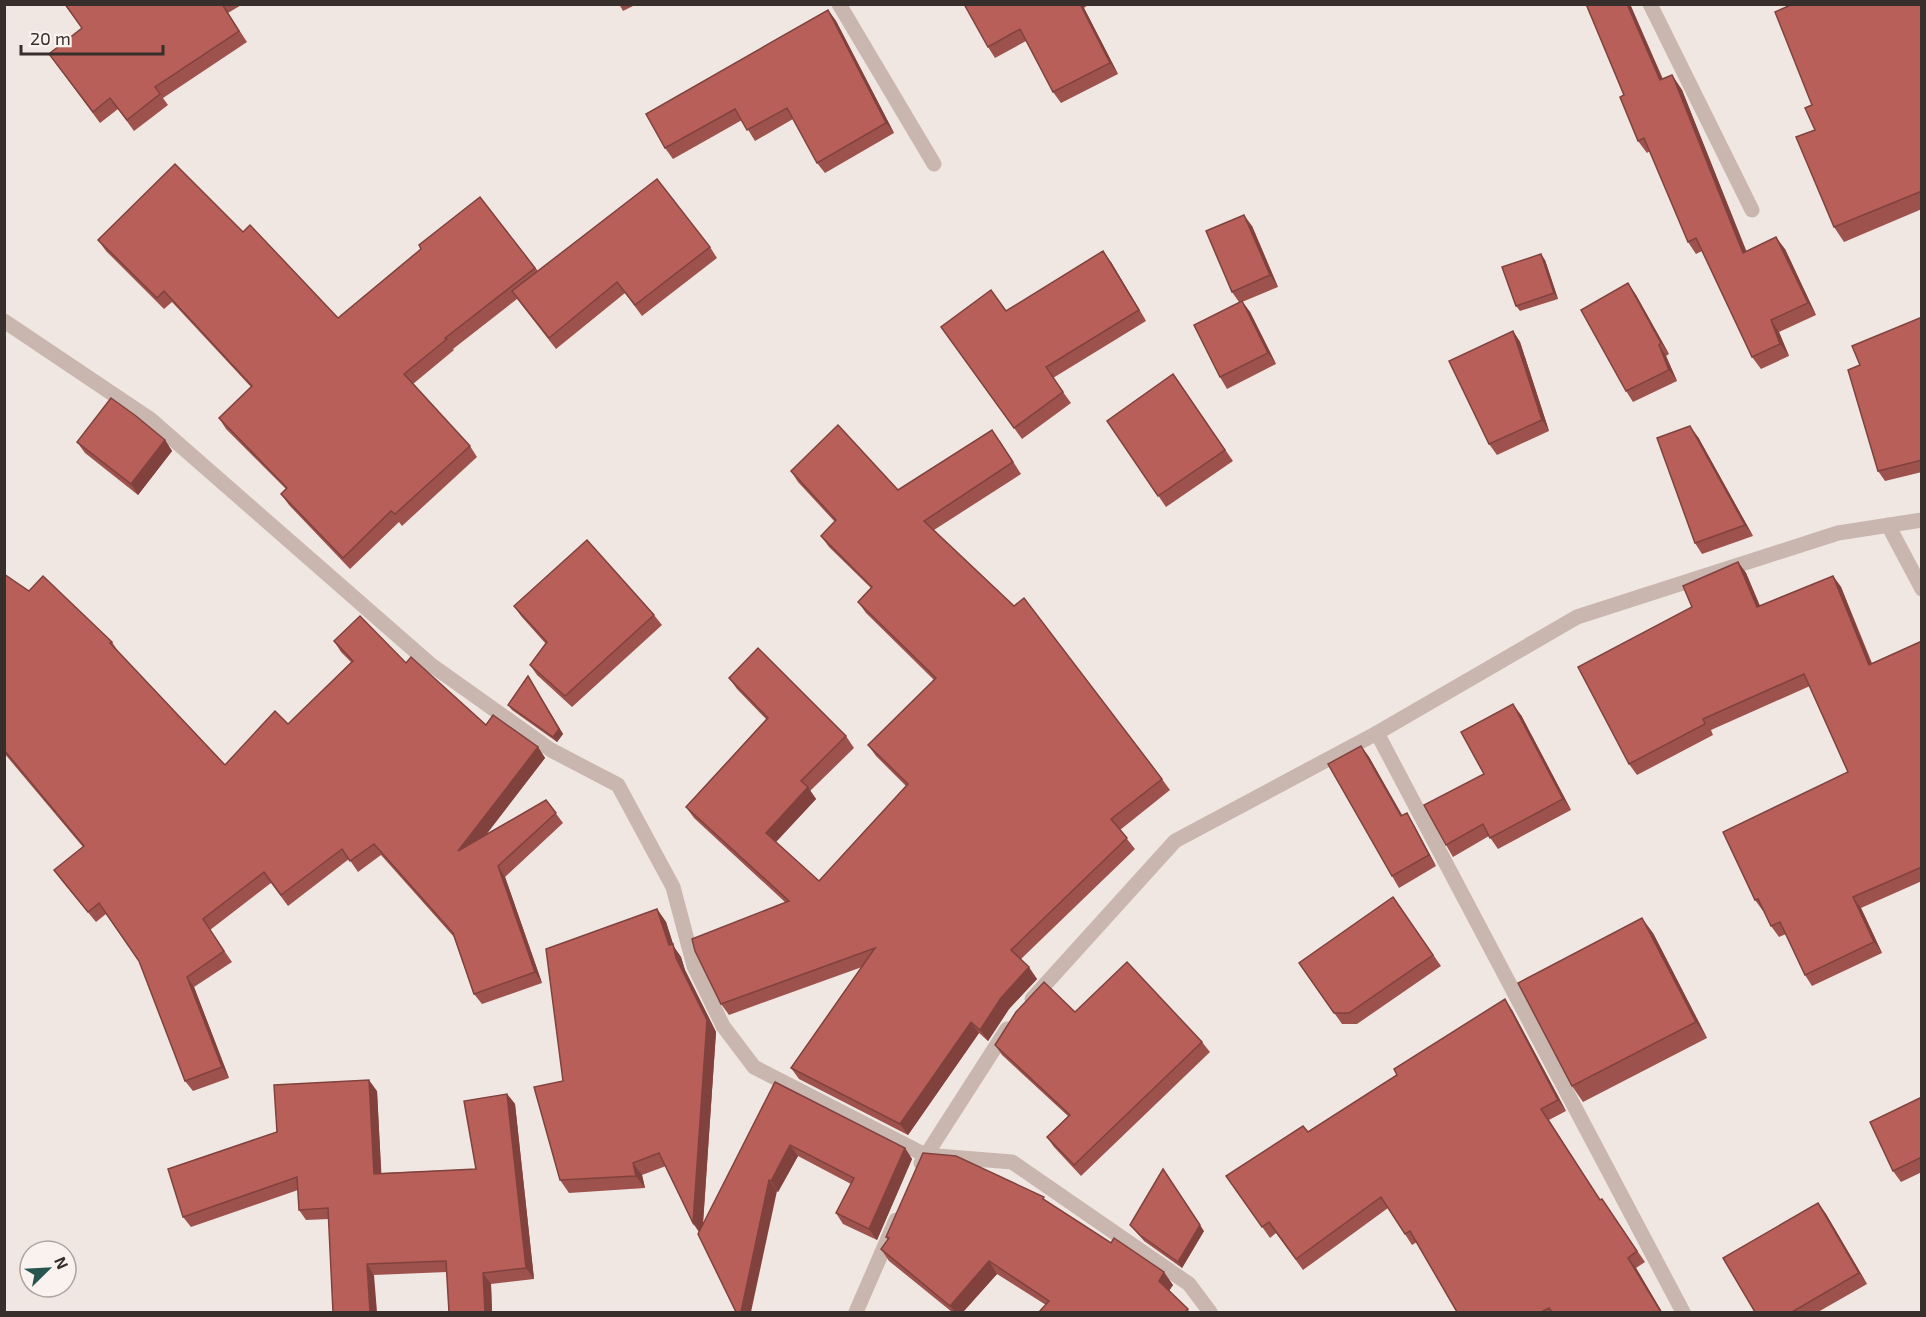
<svg xmlns="http://www.w3.org/2000/svg" width="1926" height="1317" viewBox="0 0 1926 1317" font-family="'Exo 2',sans-serif">
<style>
.lines{fill:none;stroke-linecap:round;stroke-linejoin:round}
.street{stroke:#c8b6af;stroke-width:15}
.wall{fill:#9e524d}
.shaded-wall{fill:#81423e}
.building{fill:#b85f59;stroke:#81423e;stroke-width:1.5}
</style>
<rect width="100%" height="100%" fill="#f1e7e2"/>
<g class="lines">
<g class="street">
<polyline points="839,4 934,164"/>
<polyline points="1650,4 1752,210"/>
<polyline points="4,321 150,419 430,664 551,750 618,785 673,887 694,966 723,1026 754,1067 925,1155 1012,1162 1189,1284 1210,1312"/>
<polyline points="1888,525 1922,589"/>
<polyline points="1377,733 1683,1312"/>
<polyline points="1032,999 1175,841 1377,733 1577,617 1838,533 1922,520"/>
<polyline points="921,1163 1007,1029"/>
<polyline points="856,1312 896,1220"/>
</g>
</g>
<g class="wall">
<polygon points="64,4 243,4 228,13 247,42 163,98 168,105 134,131 118,109 100,123 49,54 82,28"/>
<polygon points="619,4 637,4 623,11"/>
<polygon points="964,4 1089,4 1084,8 1118,74 1061,103 1053,92 1026,41 995,58 988,47"/>
<polygon points="1586,4 1630,4 1663,79 1672,75 1682,90 1746,252 1785,249 1816,315 1779,332 1789,356 1761,369 1752,357 1702,251 1696,254 1688,242 1650,151 1647,153 1638,141 1624,95"/>
<polygon points="1922,4 1922,209 1844,242 1834,227 1812,105"/>
<polygon points="828,10 836,21 894,133 825,173 817,163 793,119 755,141 742,120 673,159 665,148"/>
<polygon points="480,197 538,271 710,247 717,258 642,316 625,293 556,349 517,299 453,349 454,350 413,384 470,446 477,457 402,526 399,522 350,569 289,505 281,494 286,489 226,429 219,418 251,387 172,302 164,309 106,251 98,240 243,232 338,318 421,249"/>
<polygon points="1252,226 1278,287 1242,302 1250,312 1276,364 1227,389 1220,377 1239,302 1232,292"/>
<polygon points="1545,260 1558,299 1520,311 1516,306"/>
<polygon points="1111,262 1146,321 1053,378 1071,403 1022,439 941,327 1006,311"/>
<polygon points="1628,283 1636,295 1669,354 1666,356 1677,381 1633,402 1626,391"/>
<polygon points="1922,317 1922,472 1885,481 1878,471 1860,365"/>
<polygon points="1513,331 1520,342 1549,431 1497,455 1489,444"/>
<polygon points="1173,374 1233,461 1166,507 1107,421"/>
<polygon points="1698,437 1753,536 1702,554 1695,543"/>
<polygon points="165,440 172,451 138,495 85,453 77,442"/>
<polygon points="1000,441 1021,474 934,530 1162,779 1170,790 1120,830 1135,849 1021,959 1037,979 1009,1009 988,1041 979,1033 908,1135 799,1079 791,1068 862,967 729,1015 721,1004 786,903 694,818 686,807 766,719 737,689 729,678 846,736 854,748 810,791 816,799 776,842 819,881 906,786 876,756 868,745 934,680 866,613 858,602 871,588 829,547 821,536 835,522 798,482 791,471 898,490"/>
<polygon points="1738,562 1746,573 1760,606 1833,576 1841,587 1872,663 1922,641 1922,881 1861,908 1882,953 1812,986 1805,975 1786,934 1779,937 1771,926 1764,911 1763,911 1755,900 1848,772 1810,686 1711,730 1713,735 1637,775 1629,764 1692,607"/>
<polygon points="4,574 29,591 112,642 119,653 225,765 288,724 351,662 341,652 334,641 406,663 486,725 538,747 545,758 486,834 546,800 563,823 505,877 542,983 482,1004 474,994 454,937 381,855 358,872 349,859 288,906 271,883 210,930 232,962 194,987 229,1078 193,1091 185,1081 139,961 106,914 96,922 62,881 54,870 83,847 4,753"/>
<polygon points="514,606 654,615 662,625 572,707 537,675 530,665 546,644 521,616"/>
<polygon points="528,676 563,734 557,742 512,710 508,705"/>
<polygon points="1521,715 1571,810 1498,849 1489,836 1453,857 1446,845 1484,774"/>
<polygon points="1361,746 1369,757 1402,816 1414,825 1436,866 1399,888 1392,876"/>
<polygon points="1393,897 1441,966 1357,1024 1342,1024 1299,963"/>
<polygon points="657,909 666,922 674,947 681,957 685,970 716,1032 703,1225 775,1082 905,1148 912,1159 877,1240 843,1224 836,1213 851,1184 798,1156 778,1192 777,1191 699,1232 693,1223 666,1166 642,1175 645,1188 569,1193 560,1180 563,1081"/>
<polygon points="1653,933 1707,1038 1583,1102 1572,1086"/>
<polygon points="1512,1010 1566,1111 1549,1120 1600,1200 1602,1199 1645,1262 1636,1268 1662,1312 1457,1312 1417,1242 1412,1245 1388,1208 1303,1270 1276,1233 1270,1238 1226,1176 1308,1132"/>
<polygon points="1075,1012 1202,1042 1210,1052 1081,1176 1054,1147 1047,1137 1068,1116 1002,1055 995,1045"/>
<polygon points="377,1091 381,1173 476,1169 507,1094 515,1104 534,1279 491,1284 492,1312 449,1312 447,1272 374,1275 329,1219 306,1220 299,1210 298,1190 191,1227 183,1217 277,1132"/>
<polygon points="1922,1097 1922,1172 1901,1182 1893,1171"/>
<polygon points="1049,1203 1173,1285 1169,1291 1190,1312 1039,1312 1046,1305 997,1274 963,1312 952,1312 889,1261 881,1249 888,1240 886,1237"/>
<polygon points="1818,1203 1826,1214 1867,1284 1818,1312 1755,1312"/>
<polygon points="1130,1225 1204,1231 1182,1268 1144,1241"/>
</g>
<g class="shaded-wall">
<polygon points="1080,4 1082,4 1084,8 1118,74 1110,63"/>
<polygon points="1627,4 1630,4 1668,92 1660,80"/>
<polygon points="828,10 836,21 894,133 886,123"/>
<polygon points="1672,75 1682,90 1752,265 1743,253"/>
<polygon points="1244,215 1252,226 1278,287 1270,275"/>
<polygon points="1776,237 1785,249 1816,315 1808,303"/>
<polygon points="1103,251 1111,262 1146,321 1139,310"/>
<polygon points="1541,254 1545,260 1558,299 1554,293"/>
<polygon points="1628,283 1636,295 1669,354 1661,343"/>
<polygon points="1242,301 1250,312 1276,364 1268,353"/>
<polygon points="1771,320 1779,332 1789,356 1780,344"/>
<polygon points="1513,331 1520,342 1549,431 1542,420"/>
<polygon points="1659,345 1666,356 1677,381 1669,370"/>
<polygon points="1690,426 1698,437 1753,536 1745,525"/>
<polygon points="165,440 172,451 138,495 131,484"/>
<polygon points="1738,562 1746,573 1765,618 1757,607"/>
<polygon points="1833,576 1841,587 1876,676 1869,665"/>
<polygon points="528,676 563,734 557,742 553,737"/>
<polygon points="1513,704 1521,715 1571,810 1563,799"/>
<polygon points="1361,746 1369,757 1409,827 1401,816"/>
<polygon points="538,747 545,758 466,861 458,851"/>
<polygon points="808,787 816,799 774,844 766,833"/>
<polygon points="1407,813 1414,825 1436,866 1429,855"/>
<polygon points="498,866 505,877 542,983 535,972"/>
<polygon points="1853,897 1861,908 1882,953 1874,942"/>
<polygon points="657,909 666,922 674,947 681,957 685,970 716,1032 702,1236 693,1223 669,945"/>
<polygon points="1642,918 1653,933 1707,1038 1696,1022"/>
<polygon points="1029,967 1037,979 1009,1009 988,1041 980,1030 1001,998"/>
<polygon points="187,977 194,987 229,1078 222,1067"/>
<polygon points="1505,999 1512,1010 1566,1111 1558,1100"/>
<polygon points="971,1022 979,1033 908,1135 900,1124"/>
<polygon points="369,1080 377,1091 382,1185 374,1174"/>
<polygon points="507,1094 515,1104 534,1279 526,1268"/>
<polygon points="790,1145 798,1156 778,1192 771,1181"/>
<polygon points="905,1148 912,1159 877,1240 869,1229"/>
<polygon points="633,1163 642,1175 645,1188 636,1176"/>
<polygon points="1163,1169 1204,1231 1182,1268 1178,1262"/>
<polygon points="769,1180 777,1191 751,1312 741,1312"/>
<polygon points="1818,1203 1826,1214 1867,1284 1859,1273"/>
<polygon points="1628,1258 1636,1268 1662,1312 1661,1312"/>
<polygon points="989,1261 997,1274 963,1312 955,1312 950,1306"/>
<polygon points="367,1264 374,1275 377,1312 370,1312"/>
<polygon points="1164,1272 1173,1285 1167,1293 1159,1281"/>
<polygon points="483,1273 491,1284 492,1312 485,1312"/>
</g>
<g class="building">
<polygon points="65,4 222,4 239,31 155,87 160,94 127,120 110,98 93,112 49,54 82,28"/>
<polygon points="964,4 1080,4 1110,63 1053,92 1020,29 988,47"/>
<polygon points="1586,4 1627,4 1660,80 1672,75 1674,79 1743,253 1776,237 1808,303 1771,320 1780,344 1752,357 1696,238 1688,242 1644,138 1638,141 1620,97 1624,95"/>
<polygon points="1793,4 1922,4 1922,191 1834,227 1796,137 1815,130 1805,108 1812,105 1775,12"/>
<polygon points="828,10 886,123 817,163 787,108 747,130 735,109 665,148 646,114"/>
<polygon points="175,164 243,232 250,225 338,318 421,249 419,245 480,197 535,268 445,338 447,339 404,374 470,446 395,514 391,511 343,558 281,494 287,488 219,418 252,386 164,291 157,298 98,240"/>
<polygon points="657,179 710,247 635,305 617,282 549,338 512,291"/>
<polygon points="1244,215 1270,275 1232,292 1206,231"/>
<polygon points="1103,251 1139,310 1046,367 1063,392 1014,428 941,327 991,290 1006,311"/>
<polygon points="1541,254 1554,293 1516,306 1502,267"/>
<polygon points="1628,283 1661,343 1659,345 1669,370 1626,391 1581,310"/>
<polygon points="1242,301 1268,353 1220,377 1194,325"/>
<polygon points="1922,317 1922,460 1878,471 1848,370 1860,365 1852,346"/>
<polygon points="1513,331 1542,420 1489,444 1449,361"/>
<polygon points="1173,374 1225,450 1158,496 1107,421"/>
<polygon points="111,398 136,416 165,440 131,484 77,442"/>
<polygon points="838,425 898,490 992,430 1013,462 924,521 1014,606 1024,598 1162,779 1111,819 1127,838 1011,950 1029,967 1001,998 980,1030 971,1022 900,1124 791,1068 875,948 721,1004 695,951 692,939 789,901 686,807 768,718 729,678 758,648 846,736 801,781 808,787 766,833 819,881 908,784 868,745 936,678 858,602 872,587 821,536 836,520 791,471"/>
<polygon points="1690,426 1745,525 1695,543 1657,438"/>
<polygon points="587,540 654,615 565,696 530,665 547,642 514,606"/>
<polygon points="1738,562 1757,607 1833,576 1869,665 1922,641 1922,867 1853,897 1874,942 1805,975 1780,922 1771,926 1758,899 1755,900 1723,832 1848,772 1804,674 1703,719 1705,724 1629,764 1578,667 1692,607 1683,586"/>
<polygon points="4,574 29,591 43,576 112,642 110,643 225,765 275,711 288,724 353,661 334,641 360,616 406,663 411,657 486,725 493,715 538,747 458,851 546,800 556,813 498,866 535,972 474,994 453,933 374,844 350,861 342,849 281,895 264,872 203,919 224,951 187,977 222,1067 185,1081 139,961 99,903 88,912 54,870 84,846 4,750"/>
<polygon points="528,676 559,729 553,737 508,705"/>
<polygon points="1513,704 1563,799 1490,838 1483,824 1446,845 1424,805 1484,774 1461,732"/>
<polygon points="1361,746 1401,816 1407,813 1429,855 1392,876 1328,764"/>
<polygon points="1393,897 1433,955 1349,1013 1334,1013 1299,963"/>
<polygon points="657,909 669,945 673,944 676,958 707,1020 693,1223 659,1153 633,1163 636,1176 560,1180 534,1087 563,1081 546,949"/>
<polygon points="1642,918 1696,1022 1572,1086 1518,983"/>
<polygon points="1127,962 1202,1042 1074,1165 1047,1137 1070,1115 995,1045 1016,1012 1044,982 1075,1012"/>
<polygon points="1505,999 1558,1100 1541,1109 1600,1200 1602,1199 1637,1251 1628,1258 1661,1312 1552,1312 1549,1308 1541,1312 1457,1312 1410,1231 1405,1234 1381,1197 1296,1259 1269,1222 1262,1227 1226,1176 1303,1126 1308,1132 1397,1075 1394,1069"/>
<polygon points="369,1080 374,1174 476,1169 464,1101 507,1094 526,1268 483,1273 485,1312 449,1312 446,1261 367,1264 370,1312 333,1312 328,1208 299,1210 297,1177 183,1217 168,1169 277,1132 274,1085"/>
<polygon points="775,1082 905,1148 869,1229 836,1213 854,1178 790,1145 771,1181 769,1180 741,1312 736,1312 698,1234"/>
<polygon points="1922,1097 1922,1157 1893,1171 1870,1122"/>
<polygon points="923,1153 956,1156 1044,1197 1043,1199 1111,1243 1114,1238 1164,1272 1159,1281 1188,1309 1186,1311 1186,1312 1039,1312 1049,1301 989,1261 950,1306 881,1249 889,1238 886,1237"/>
<polygon points="1163,1169 1200,1225 1178,1262 1140,1235 1130,1225"/>
<polygon points="1818,1203 1859,1273 1792,1312 1755,1312 1723,1258"/>
</g>
<rect width="1926" height="1317" fill="none" stroke="#382e2c" stroke-width="12"/>
<g transform="translate(48 1269) rotate(66)"><circle r="28" fill="#f9f2ee" stroke="#aca4a0" stroke-width="1.5"/>
<path d="M0-4.5L10 22L0 15L-10 22Z" fill="#265550"/>
<text y="-9" font-size="16" font-weight="bold" text-anchor="middle" fill="#382e2c">N</text>
</g>
<path d="M21 45v9h142v-9" fill="none" stroke="#382e2c" stroke-width="3"/>
<text x="30" y="45" font-size="18" fill="#382e2c" stroke="#f9f2ee" stroke-width="4.5" paint-order="stroke">20 m</text>
</svg>
